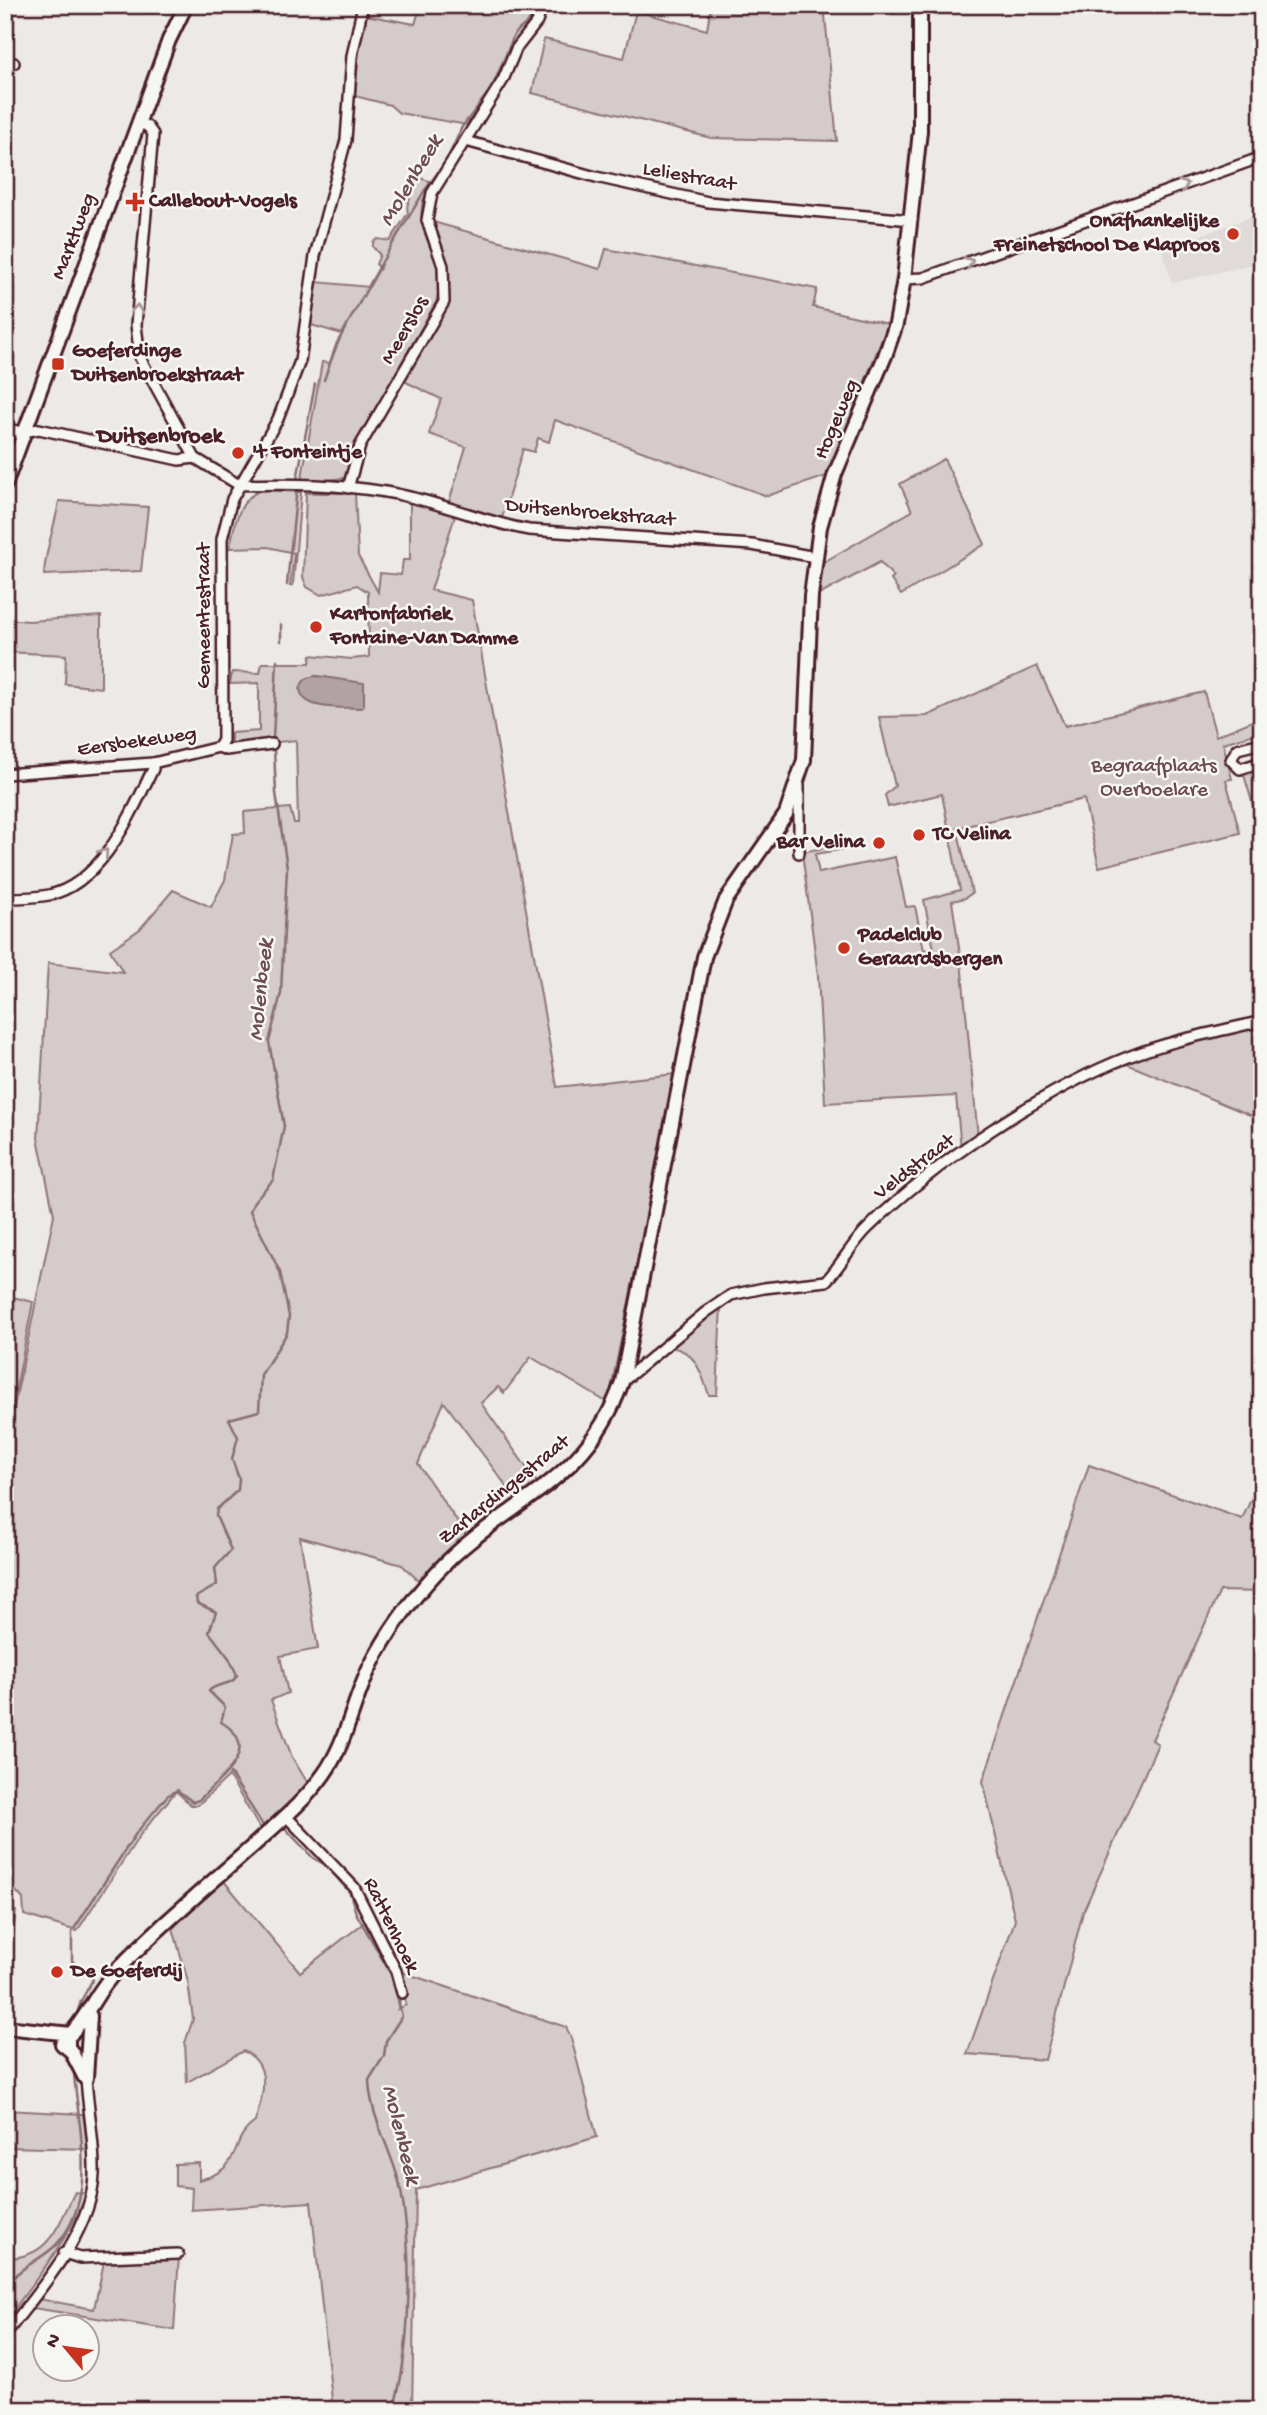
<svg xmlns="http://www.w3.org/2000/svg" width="1267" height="2415" viewBox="0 0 1267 2415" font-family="'Gochi Hand',sans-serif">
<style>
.built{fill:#e0dad8}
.green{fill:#d4cbca;stroke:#8f757a;stroke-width:2;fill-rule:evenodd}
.water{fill:#b1a2a3;stroke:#886e73;stroke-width:2}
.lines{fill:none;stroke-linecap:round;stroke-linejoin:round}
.stream{stroke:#886e73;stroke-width:2.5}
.street-casing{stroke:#4a1f2b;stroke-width:14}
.secondary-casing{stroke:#4a1f2b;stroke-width:18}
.street{stroke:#f6f6f2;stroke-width:9}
.secondary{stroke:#f6f6f2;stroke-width:12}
.oneway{stroke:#a99598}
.poi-dot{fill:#c8321e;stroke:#f6f6f2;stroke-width:2.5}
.labels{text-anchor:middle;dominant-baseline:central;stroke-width:5;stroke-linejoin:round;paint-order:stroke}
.street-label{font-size:21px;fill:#4a1f2b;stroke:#f6f6f2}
.poi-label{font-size:21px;font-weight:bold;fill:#4a1f2b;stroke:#f6f6f2;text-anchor:start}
.park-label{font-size:21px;fill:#6c4a53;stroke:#f6f6f2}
.water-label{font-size:23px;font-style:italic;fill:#6e4d55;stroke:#f6f6f2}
.neighbourhood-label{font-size:23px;font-weight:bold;fill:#4a1f2b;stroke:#f6f6f2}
</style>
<rect width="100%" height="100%" fill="#ece9e6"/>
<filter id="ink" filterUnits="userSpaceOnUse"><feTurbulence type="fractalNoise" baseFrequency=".0143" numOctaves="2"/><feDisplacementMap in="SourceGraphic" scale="14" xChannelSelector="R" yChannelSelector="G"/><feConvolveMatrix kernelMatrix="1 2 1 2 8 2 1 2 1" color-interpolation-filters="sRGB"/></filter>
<g filter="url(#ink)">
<polygon class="built" points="1262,213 1262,262 1172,283 1162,249"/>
<g class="green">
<polygon points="421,5 540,5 539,12 516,41 497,81 467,125 399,113 390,105 355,96 360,39 365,15 415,24"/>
<polygon points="711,5 824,5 837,141 711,138 532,93 544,39 624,58 636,11 707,30"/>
<path d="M415,177L433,182C431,188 425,195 423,201C413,240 451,257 436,302L357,442L344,478L301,483L322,362L330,363L342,334L311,325L317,282L369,287L380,268L376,264L380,255L373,247V242L378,239L390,241L408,213C404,200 418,191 415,177Z"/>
<path d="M433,222L600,269L606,249L817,289L813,307L888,324L827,476L767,496L555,420L549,442L538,438L534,452L523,449L502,518L449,502L466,447L429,434L441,399L402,380L446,303C454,273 442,250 433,222Z"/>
<polygon points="944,459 985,544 901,595 891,580 894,577 880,562 819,595 822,563 912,511 900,484"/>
<path d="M262,490L301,492L293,585L290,586L294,553L268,547L230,548C234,526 238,498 262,490Z"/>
<path d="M306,493H355L358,556L378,592L380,573L401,575L403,560H410V500L455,516L431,590L472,600L557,1087L676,1074L608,1403L531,1357L504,1393L498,1387L481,1403L538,1484L516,1499L444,1402L418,1464L467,1536L419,1581L402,1565L300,1537L318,1649L280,1656L288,1693L271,1700L292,1757L309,1785L260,1829L229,1776L198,1805H191L176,1791L140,1835L77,1931L24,1915L23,1899L5,1879V1450L54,1215L38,1138L48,963L123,972L110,950L140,929L173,890L211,907L225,880L233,834L245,833L244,812L290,808L294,823H298L296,740L231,747V733L259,731V683L230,684L232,672L260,673L262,663H310L311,655L352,659L369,657L368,592L357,585L321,595L307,587L303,577ZM317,676L340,680L345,707H338Z"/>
<path d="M59,501L148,507L141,571L44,575C45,549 55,527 59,501Z"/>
<polygon points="101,616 101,688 65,684 66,655 5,652 5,619 29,621"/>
<polygon points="1037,666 1065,726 1204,692 1216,736 1262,717 1262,732 1223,743 1232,779 1226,780 1240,833 1099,867 1084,799 957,828 972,893 965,898 952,901 961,961 978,1137 961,1149 956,1096 825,1103 818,976 802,852 844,844 845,849 815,854 819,873 895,857 906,907 915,906 924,950 934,949 924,900 960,890 942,794 888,807 885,795 895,786 879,717 927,716"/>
<polygon points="1262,770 1262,835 1244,775"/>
<polygon points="1262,1023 1262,1120 1127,1064 1106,1072 1106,1067 1161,1047"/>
<polygon points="5,1295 33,1302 5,1445"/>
<path d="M721,1304L717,1395H709C701,1372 695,1348 667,1347Z"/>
<polygon points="1089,1465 1242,1519 1262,1476 1262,1592 1220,1591 1152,1740 1158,1744 1083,1912 1045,2060 967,2054 1015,1920 983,1781"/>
<path d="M223,1880L300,1972L365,1922C376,1943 408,1986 398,2009L406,2005L402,1980L405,1973L566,2027L571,2038L597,2137L416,2190L412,2410H333L311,2202L191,2210L192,2188L175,2186V2164L199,2163V2180C245,2169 227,2141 255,2122C263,2097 273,2064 243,2051L187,2082L185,2043L193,2019L188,1982L173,1928Z"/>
<polygon points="5,1909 16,1911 13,1935 5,1935"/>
<polygon points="5,2110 83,2114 88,2149 5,2147"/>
<path d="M75,2192L87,2194C67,2241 35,2281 5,2321V2258C50,2258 57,2227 75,2192Z"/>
<polygon points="179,2256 174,2330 33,2308 39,2299 94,2309 104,2262"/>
</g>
<path class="water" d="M317,676L364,683V705L362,708C344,707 303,712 300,689C303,679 307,677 317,676Z"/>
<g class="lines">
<g class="stream">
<polyline points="324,380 337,343 391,246 425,190 447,160 462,127 492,88 515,33 534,17 538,5"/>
<polyline points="297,480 315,384"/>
<polyline points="287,585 297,487"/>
<polyline points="281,625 281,641"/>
<polyline points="273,739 277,660"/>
<polyline points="230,1773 262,1824"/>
<path d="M285,1828L313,1858L326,1865L350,1893L356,1913L392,1976L402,2016L386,2041L384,2056L369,2080C370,2116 390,2147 399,2182C413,2244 412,2349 393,2410"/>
<path d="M75,2020L81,2001L93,1979L72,1961V1932L137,1832L167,1796L177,1790L193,1802L199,1800C220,1778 265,1748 221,1722L225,1707L209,1691C217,1682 232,1687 237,1675L229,1658L209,1632L216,1612L197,1603L196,1597L217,1585L215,1568L231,1550L216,1516L217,1509L238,1490L239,1479L232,1459L238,1437L229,1419L259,1411L261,1375L287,1333L289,1316L280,1272L250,1211L255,1200L273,1180L284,1126L269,1042L281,993L287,868L276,793L274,749"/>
<path d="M5,2291C14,2268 39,2262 56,2245C99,2198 78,2128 74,2073"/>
</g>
<defs>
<g id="street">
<polyline points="5,61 14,63"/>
<polyline points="139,122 148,127 153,134 136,325 140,358 195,458 239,485"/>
<polyline points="466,141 596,177 708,202 912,220"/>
<polyline points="904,279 923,278 1262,157"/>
<polyline points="5,429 23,432 39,429 179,460 195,458"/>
<path d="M239,485C295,483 356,484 410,497C450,506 488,523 529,530L752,545L815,557"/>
<polyline points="348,488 360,446 444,302 443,266 427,220 432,193 503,80 516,49 537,22 543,5"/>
<polyline points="1262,743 1237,749 1231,760 1240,769 1262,762"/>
<polyline points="219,747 223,740 222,539 232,499 278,419 300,361 315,256 346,140 352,56 363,5"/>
<polyline points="5,774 153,763 219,747 226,750 272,744"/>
<polyline points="799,853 799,785"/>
<path d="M5,898C20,898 34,898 49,895C103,883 131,813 153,769V763"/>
<path d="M622,1382L706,1312L731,1295L764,1288L826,1281C842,1264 852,1243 869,1227C934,1163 1043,1090 1128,1057C1171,1040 1217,1032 1262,1021"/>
<polyline points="286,1816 354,1887 396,1971 402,1993"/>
<polyline points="64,2253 80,2258 178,2254"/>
<path d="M5,2335C39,2289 91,2235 94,2175C95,2144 88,2110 86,2078"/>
</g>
<g id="secondary">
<polyline points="5,485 169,40 186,5"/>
<polyline points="5,2027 71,2034"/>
<polyline points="62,2044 71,2051 85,2078"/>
<path d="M68,2048V2037C89,2015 96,1991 117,1970C159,1926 208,1886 254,1845C278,1823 305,1801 324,1774C347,1742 353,1701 370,1667C387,1633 411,1600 437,1572C504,1500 586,1486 622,1382L704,957L726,900L786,814L804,760L811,596L820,527L835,474L885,356L896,324L904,279L920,131V5"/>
<polyline points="86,2078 90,2016"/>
</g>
</defs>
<use href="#street" class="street-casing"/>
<use href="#secondary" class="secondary-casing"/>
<use href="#street" class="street"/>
<use href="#secondary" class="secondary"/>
</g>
<defs><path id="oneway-chevron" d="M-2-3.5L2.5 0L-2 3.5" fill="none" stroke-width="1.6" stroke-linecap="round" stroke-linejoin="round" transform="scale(1.75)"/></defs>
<g class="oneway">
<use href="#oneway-chevron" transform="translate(1184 185) rotate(-19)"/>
<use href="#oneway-chevron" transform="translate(969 262) rotate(-20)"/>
<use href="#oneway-chevron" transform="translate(137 309) rotate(-85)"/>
<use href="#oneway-chevron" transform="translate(104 853) rotate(-50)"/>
</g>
</g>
<g class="poi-dot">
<path d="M131.5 191.5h7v7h7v7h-7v7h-7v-7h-7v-7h7z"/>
<circle cx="1233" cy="234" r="7"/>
<rect x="51" y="357" width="14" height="14" rx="3.5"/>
<circle cx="238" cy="453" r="7"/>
<circle cx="316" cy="627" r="7"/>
<circle cx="919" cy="835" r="7"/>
<circle cx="879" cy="843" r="7"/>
<circle cx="844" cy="948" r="7"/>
<circle cx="57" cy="1972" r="7"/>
</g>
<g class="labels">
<g class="street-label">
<text transform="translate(689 178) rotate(10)">Leliestraat</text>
<text transform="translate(75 237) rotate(-69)">Marktweg</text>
<text transform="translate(406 331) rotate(-60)">Meerslos</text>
<text transform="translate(838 420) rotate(-67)">Hogeweg</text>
<text transform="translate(590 514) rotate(5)">Duitsenbroekstraat</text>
<text transform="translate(205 616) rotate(-90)">Gemeentestraat</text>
<text transform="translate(137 743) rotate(-8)">Eersbekeweg</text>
<text transform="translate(915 1168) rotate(-37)">Veldstraat</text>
<text transform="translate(505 1491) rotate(-39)">Zarlardingestraat</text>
<text transform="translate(390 1926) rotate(64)">Rattenhoek</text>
</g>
<g class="poi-label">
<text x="149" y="202">Callebout-Vogels</text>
<text x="1219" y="222" text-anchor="end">Onafhankelijke<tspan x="1219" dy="24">Freinetschool De Klaproos</tspan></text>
<text x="72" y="352">Goeferdinge<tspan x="72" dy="24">Duitsenbroekstraat</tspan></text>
<text x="252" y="453">'t Fonteintje</text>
<text x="330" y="615">Kartonfabriek<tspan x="330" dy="24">Fontaine-Van Damme</tspan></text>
<text x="933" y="835">TC Velina</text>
<text x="865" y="843" text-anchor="end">Bar Velina</text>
<text x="858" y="936">Padelclub<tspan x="858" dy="24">Geraardsbergen</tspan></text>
<text x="71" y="1972">De Goeferdij</text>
</g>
<g class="park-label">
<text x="1154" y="767">Begraafplaats<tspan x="1154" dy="24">Overboelare</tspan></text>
</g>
<g class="water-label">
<text transform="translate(412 181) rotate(-59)">Molenbeek</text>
<text transform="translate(262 990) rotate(-84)">Molenbeek</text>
<text transform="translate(400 2135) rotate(76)">Molenbeek</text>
</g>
<g class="neighbourhood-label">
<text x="160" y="437">Duitsenbroek</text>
</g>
</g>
<rect width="1267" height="2415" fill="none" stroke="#f6f6f2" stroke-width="28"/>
<rect x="14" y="14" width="1239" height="2387" fill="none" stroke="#4a1f2b" stroke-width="2.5" filter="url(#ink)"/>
<g transform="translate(66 2348) rotate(299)"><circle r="33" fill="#f6f6f2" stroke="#b1a0a2" stroke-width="2"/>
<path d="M0-5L12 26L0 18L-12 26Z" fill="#c8321e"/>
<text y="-10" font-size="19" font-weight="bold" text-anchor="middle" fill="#4a1f2b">N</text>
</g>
</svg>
